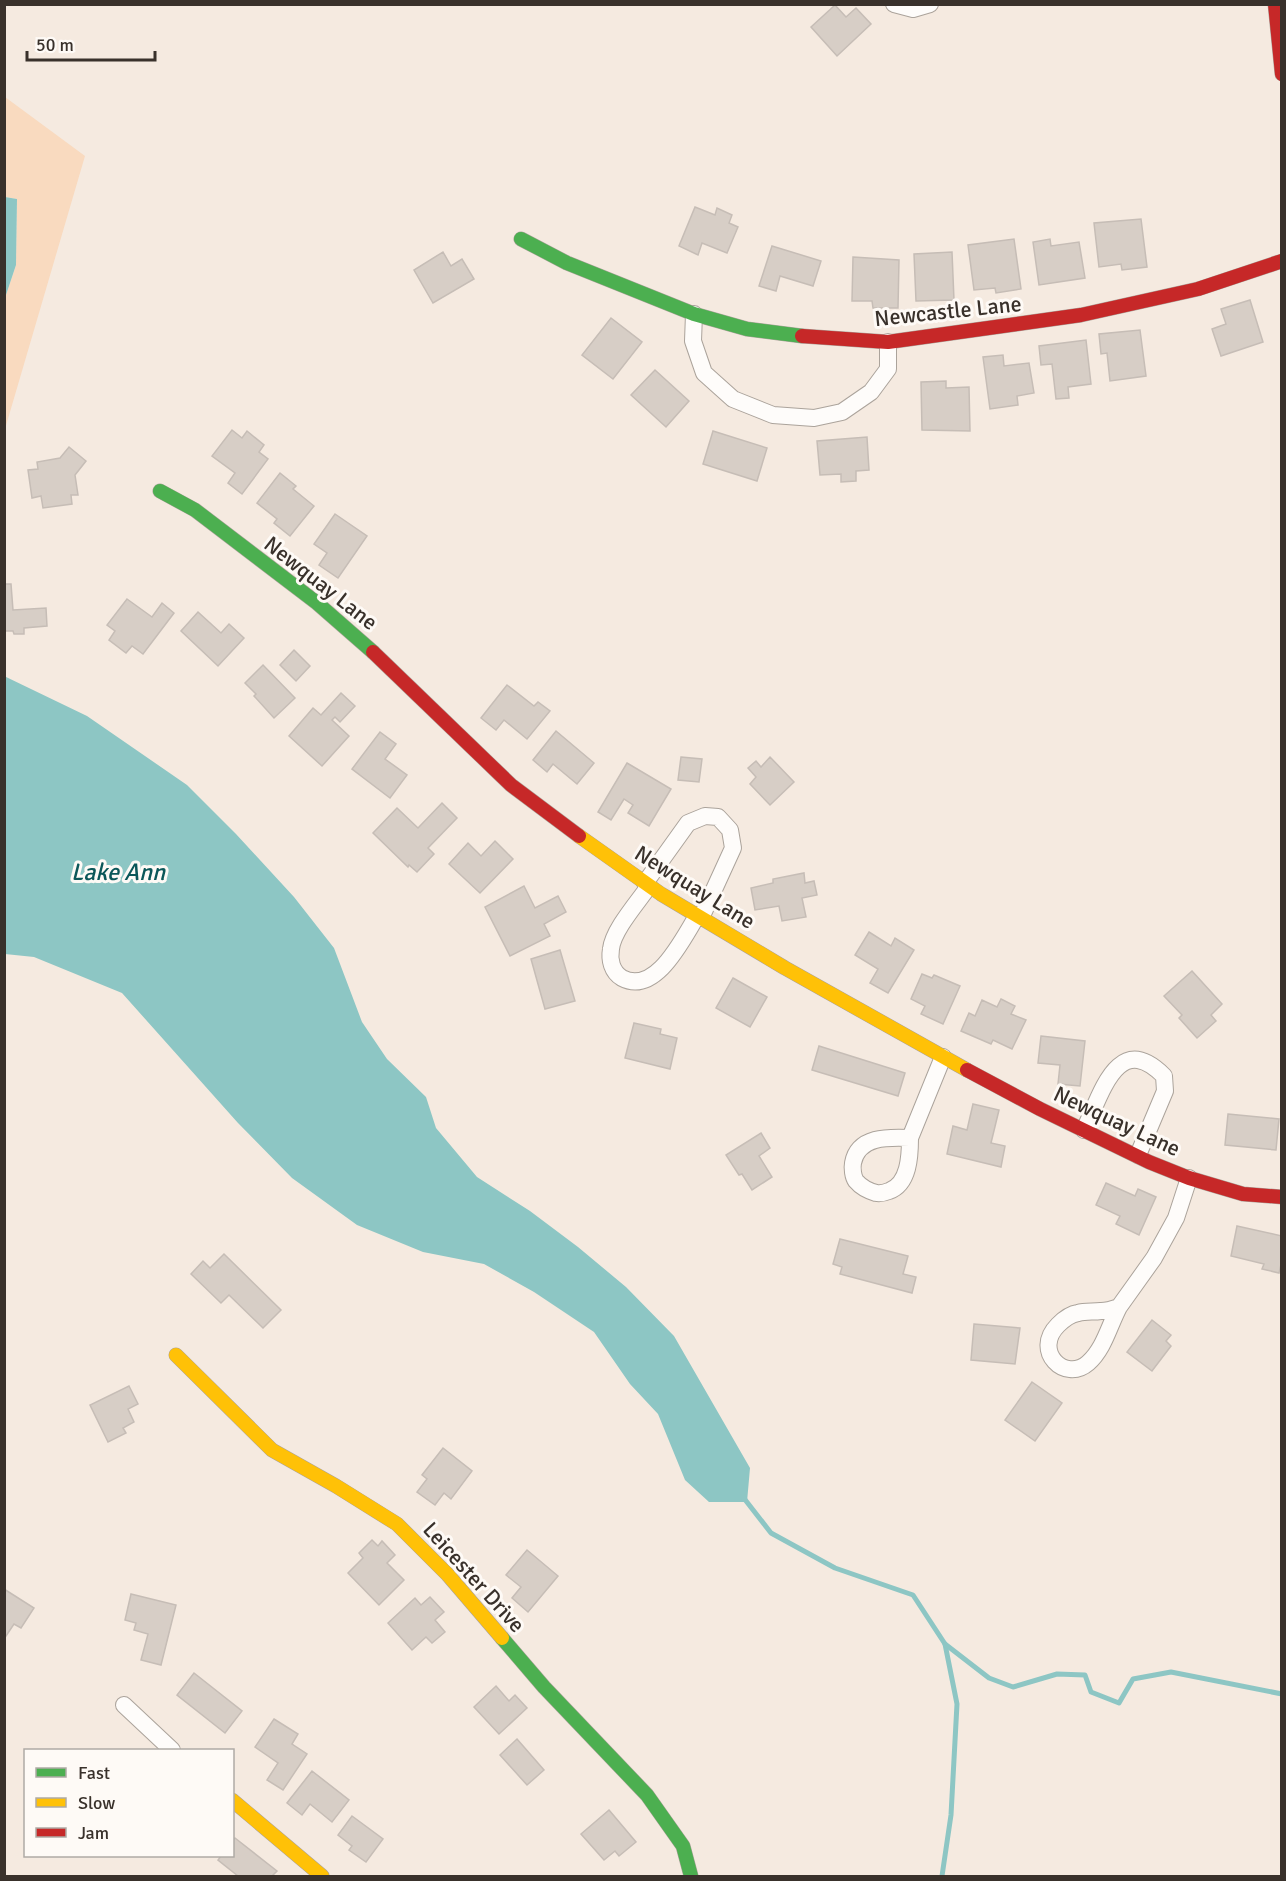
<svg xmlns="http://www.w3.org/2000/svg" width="1286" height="1881" viewBox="0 0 1286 1881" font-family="Signika,sans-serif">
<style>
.green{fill:#f9dabf}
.water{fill:#8dc6c4}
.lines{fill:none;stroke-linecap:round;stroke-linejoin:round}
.stream{stroke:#8dc6c4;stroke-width:5}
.building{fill:#d7cec6;stroke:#c6bdb6;stroke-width:1.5}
.street-casing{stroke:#aba39b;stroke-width:18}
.fast-casing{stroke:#aba39b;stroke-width:15}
.slow-casing{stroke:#aba39b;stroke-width:15}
.jam-casing{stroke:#aba39b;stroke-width:15}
.street{stroke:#fefcfa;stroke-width:16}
.fast{stroke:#4caf50;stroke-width:14}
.slow{stroke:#ffc107;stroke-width:14}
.jam{stroke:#c62828;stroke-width:14}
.labels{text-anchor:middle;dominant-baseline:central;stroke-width:6;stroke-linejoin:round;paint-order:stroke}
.street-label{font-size:22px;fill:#39312b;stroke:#fefaf6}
.water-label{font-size:24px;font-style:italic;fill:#0b5759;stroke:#fefaf6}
</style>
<rect width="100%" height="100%" fill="#f5eae0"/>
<polygon class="green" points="5,97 85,156 5,429 5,298 16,265 17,199 5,197"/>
<g class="water">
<polygon points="5,197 17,199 16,265 5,298"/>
<polygon points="4,676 87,716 187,785 236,834 294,897 334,948 362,1022 387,1059 426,1097 436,1128 477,1177 530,1211 578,1247 626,1287 674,1336 750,1468 747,1502 709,1502 685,1480 658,1414 630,1384 594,1332 534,1292 484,1264 423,1252 357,1225 292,1178 238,1123 122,993 34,957 5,954"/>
</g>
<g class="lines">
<g class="stream">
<polyline points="743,1497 771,1533 835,1568 913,1595 945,1644 957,1704 951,1815 942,1876"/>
<polyline points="945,1644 989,1678 1013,1687 1057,1674 1085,1675 1091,1692 1119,1703 1133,1679 1171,1672 1282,1694"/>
</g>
</g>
<g class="building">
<polygon points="835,5 846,17 856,8 871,24 837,56 811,27"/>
<polygon points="695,207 715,215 717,208 732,215 729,223 738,227 727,253 702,243 698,255 679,246"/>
<polygon points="1141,219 1147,267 1122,270 1121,264 1099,267 1094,223"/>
<polygon points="1014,239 1021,289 996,293 995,288 974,290 968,245"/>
<polygon points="1050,239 1051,246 1079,242 1085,278 1039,285 1033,242"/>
<polygon points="772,246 821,261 813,286 780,276 776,291 759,286"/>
<polygon points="443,252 451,266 462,259 474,279 433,303 414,270"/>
<polygon points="952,252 954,300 916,301 914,254"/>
<polygon points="853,257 899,260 898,308 873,308 872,301 852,301"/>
<polygon points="1250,300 1263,342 1221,356 1212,329 1226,324 1221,309"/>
<polygon points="611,318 642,342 613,379 582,355"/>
<polygon points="1140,330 1146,376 1110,381 1107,353 1101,354 1099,334"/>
<polygon points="1086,340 1091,384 1068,387 1069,398 1056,399 1052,364 1041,365 1039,346"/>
<polygon points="1003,355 1004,366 1029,363 1034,393 1017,396 1018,405 990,409 983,357"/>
<polygon points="655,370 689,401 666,427 631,395"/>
<polygon points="946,381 946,388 969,387 970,431 922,430 921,382"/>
<polygon points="232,430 242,438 247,431 264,445 259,452 268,459 242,494 228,483 235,473 212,456"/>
<polygon points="713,431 767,448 757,481 703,464"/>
<polygon points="867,437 869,470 856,471 856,481 841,482 841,474 820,475 817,441"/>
<polygon points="69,447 86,461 75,475 78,495 71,495 72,504 43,508 41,496 32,498 28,470 38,469 37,462 60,458"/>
<polygon points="280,473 296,486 293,489 314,506 290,536 274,523 277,519 257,503"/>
<polygon points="335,514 367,536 338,578 319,565 327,553 314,544"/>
<polygon points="4,584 11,584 13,610 46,608 47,626 24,628 24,634 14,634 13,631 4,631"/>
<polygon points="127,599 152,617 162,603 174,613 143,654 132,646 126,653 109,640 115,631 107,625"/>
<polygon points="198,612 221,633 229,624 244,638 218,666 181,631"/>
<polygon points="294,650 310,666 296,681 280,665"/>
<polygon points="263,665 295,698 274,718 254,696 256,694 245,683"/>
<polygon points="507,685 534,706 538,702 550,711 527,739 504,720 496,730 481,718"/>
<polygon points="341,693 355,706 340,722 335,717 332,720 349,736 322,766 289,736 313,708 321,715"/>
<polygon points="556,731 594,763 577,784 553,764 547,772 533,760"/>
<polygon points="380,732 396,744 385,759 407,775 390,798 352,769"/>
<polygon points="681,757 702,759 699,782 678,780"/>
<polygon points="770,757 794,782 770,805 750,784 756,777 748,768 756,761 761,767"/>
<polygon points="627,763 671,789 649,826 628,813 633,805 624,799 611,820 598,812"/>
<polygon points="442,803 457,818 428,848 434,854 417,872 409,865 408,867 373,833 397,808 418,828"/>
<polygon points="495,841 513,859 480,893 449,864 468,843 481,856"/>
<polygon points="804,873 805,883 814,881 817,895 802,898 806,917 782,921 779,906 755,910 751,888 773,883 773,879"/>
<polygon points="524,886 535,908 558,896 566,912 544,924 550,936 510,956 485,907"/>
<polygon points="869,932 891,946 895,938 914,950 888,993 870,983 878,969 855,955"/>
<polygon points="560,950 575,1001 545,1009 531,959"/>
<polygon points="1192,971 1222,1004 1211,1015 1216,1021 1197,1038 1179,1018 1182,1015 1164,996"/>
<polygon points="922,974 932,978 934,975 960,986 943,1024 921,1014 925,1006 911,999"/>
<polygon points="733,978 767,997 750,1027 716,1008"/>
<polygon points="1001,999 1015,1006 1011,1014 1026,1020 1012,1049 993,1040 991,1044 961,1031 969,1013 975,1016 982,1000 997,1007"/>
<polygon points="634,1023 661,1029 660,1034 677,1038 670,1069 625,1058"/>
<polygon points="1041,1036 1085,1041 1080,1086 1058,1084 1060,1065 1038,1063"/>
<polygon points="819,1046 905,1073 898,1096 812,1070"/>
<polygon points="973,1104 999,1110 991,1143 1005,1146 1001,1167 947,1154 953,1126 967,1130"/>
<polygon points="1228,1114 1279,1119 1276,1150 1225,1145"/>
<polygon points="761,1133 770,1148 759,1156 772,1177 752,1190 742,1174 739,1175 726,1155"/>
<polygon points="1106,1183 1135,1196 1138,1189 1156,1197 1139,1235 1116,1224 1120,1216 1096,1205"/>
<polygon points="1237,1226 1282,1236 1282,1260 1279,1273 1262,1269 1264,1264 1231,1256"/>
<polygon points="840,1239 908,1256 903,1274 916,1277 912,1293 840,1274 842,1267 833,1264"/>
<polygon points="224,1254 281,1310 263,1328 229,1295 221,1303 191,1274 203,1261 210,1268"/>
<polygon points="1152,1320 1171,1335 1166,1341 1171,1346 1152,1371 1127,1352"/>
<polygon points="974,1324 1020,1328 1015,1364 971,1360"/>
<polygon points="1032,1382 1062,1403 1035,1441 1005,1420"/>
<polygon points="129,1386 138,1404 128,1409 134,1422 123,1428 126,1433 108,1442 90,1405"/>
<polygon points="443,1448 472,1471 451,1499 444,1493 435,1505 417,1492 427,1479 422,1475"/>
<polygon points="372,1540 378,1546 382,1541 395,1555 387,1563 404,1580 379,1605 348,1573 363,1558 359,1553"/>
<polygon points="527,1550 558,1576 528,1612 512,1598 521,1587 506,1575"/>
<polygon points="4,1589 34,1608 21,1628 14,1624 4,1639"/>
<polygon points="131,1594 176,1605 161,1665 141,1660 148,1634 134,1630 136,1623 125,1620"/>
<polygon points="430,1597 444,1612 435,1620 445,1632 432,1643 426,1637 412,1650 388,1623 415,1598 421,1605"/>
<polygon points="194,1673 242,1711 225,1733 177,1695"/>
<polygon points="496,1686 509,1701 515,1695 527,1708 499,1734 474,1707"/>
<polygon points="274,1719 298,1734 292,1744 307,1754 283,1790 267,1780 278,1763 255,1747"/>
<polygon points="517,1739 544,1770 527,1785 500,1755"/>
<polygon points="312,1771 349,1800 332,1822 310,1804 302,1815 287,1803"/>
<polygon points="609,1810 636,1842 619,1856 615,1851 604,1860 581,1834"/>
<polygon points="352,1816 383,1839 366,1862 349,1850 352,1846 338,1835"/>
<polygon points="235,1838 277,1871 272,1876 238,1876 218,1860 221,1856 232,1856 232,1841"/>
</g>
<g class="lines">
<defs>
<g id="street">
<polyline points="894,4 913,9 930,4"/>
<polyline points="694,314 693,341 704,373 733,399 773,415 814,418 842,412 871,392 888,369 888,342"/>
<polyline points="645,883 688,823 705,816 718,817 730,830 733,848 701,918"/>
<path d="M649,886C638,902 613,930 611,949C609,960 612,972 622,978C656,996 683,938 697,916"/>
<path d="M1084,1130C1101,1096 1117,1029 1164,1076L1165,1091L1138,1155"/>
<path d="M910,1138C910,1156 909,1184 889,1191C884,1193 881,1194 876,1193C869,1191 861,1187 856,1181C853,1177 852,1168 853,1163C858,1136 888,1137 910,1138L943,1057"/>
<path d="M1119,1307C1109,1326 1104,1349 1088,1363C1065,1383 1032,1351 1058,1325C1063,1320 1071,1314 1078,1313C1085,1311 1093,1312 1101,1311C1107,1311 1113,1309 1119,1307L1154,1258L1176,1218L1189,1178"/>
<polyline points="124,1705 172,1750"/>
</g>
<g id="fast">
<polyline points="521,239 567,263 694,314 747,329 802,336"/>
<polyline points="160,491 195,510 317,603 373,652"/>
<polyline points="502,1638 544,1687 647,1795 683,1846 691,1876"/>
</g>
<g id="slow">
<polyline points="579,836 661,894 785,968 967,1070"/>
<polyline points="176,1355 272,1450 336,1486 397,1524 448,1575 502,1638"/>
<polyline points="232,1800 322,1876"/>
</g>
<g id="jam">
<polyline points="1275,4 1282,74"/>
<polyline points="802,336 888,342 1081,315 1198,289 1282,261"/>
<polyline points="373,652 511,785 579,836"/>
<polyline points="967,1070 1040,1109 1149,1162 1189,1178 1243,1194 1282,1197"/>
</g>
</defs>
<use href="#street" class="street-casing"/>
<use href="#fast" class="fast-casing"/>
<use href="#slow" class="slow-casing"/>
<use href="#jam" class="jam-casing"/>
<use href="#street" class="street"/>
<use href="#fast" class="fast"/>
<use href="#slow" class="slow"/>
<use href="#jam" class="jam"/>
</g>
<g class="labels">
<g class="street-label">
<text transform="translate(948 311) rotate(-6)">Newcastle Lane</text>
<text transform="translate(321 583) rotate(38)">Newquay Lane</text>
<text transform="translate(695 887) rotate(32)">Newquay Lane</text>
<text transform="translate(1117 1121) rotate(25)">Newquay Lane</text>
<text transform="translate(474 1577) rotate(48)">Leicester Drive</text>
</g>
<g class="water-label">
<text x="118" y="872">Lake Ann</text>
</g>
</g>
<rect width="1286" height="1881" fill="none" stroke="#39312b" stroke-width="12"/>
<rect x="24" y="1749" width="210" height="108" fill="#fefaf6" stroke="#afaaa5" stroke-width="1.5"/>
<rect x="36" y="1768" width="30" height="9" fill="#4caf50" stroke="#afaaa5" stroke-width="1.5"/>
<text x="78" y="1779" font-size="18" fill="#39312b">Fast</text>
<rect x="36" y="1798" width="30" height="9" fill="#ffc107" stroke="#afaaa5" stroke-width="1.5"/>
<text x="78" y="1809" font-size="18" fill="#39312b">Slow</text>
<rect x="36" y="1828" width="30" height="9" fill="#c62828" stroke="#afaaa5" stroke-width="1.5"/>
<text x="78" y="1839" font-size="18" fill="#39312b">Jam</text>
<path d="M27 51v9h128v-9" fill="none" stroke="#39312b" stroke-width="3"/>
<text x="36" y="51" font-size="18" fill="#39312b" stroke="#fefaf6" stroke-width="4.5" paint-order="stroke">50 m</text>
</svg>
